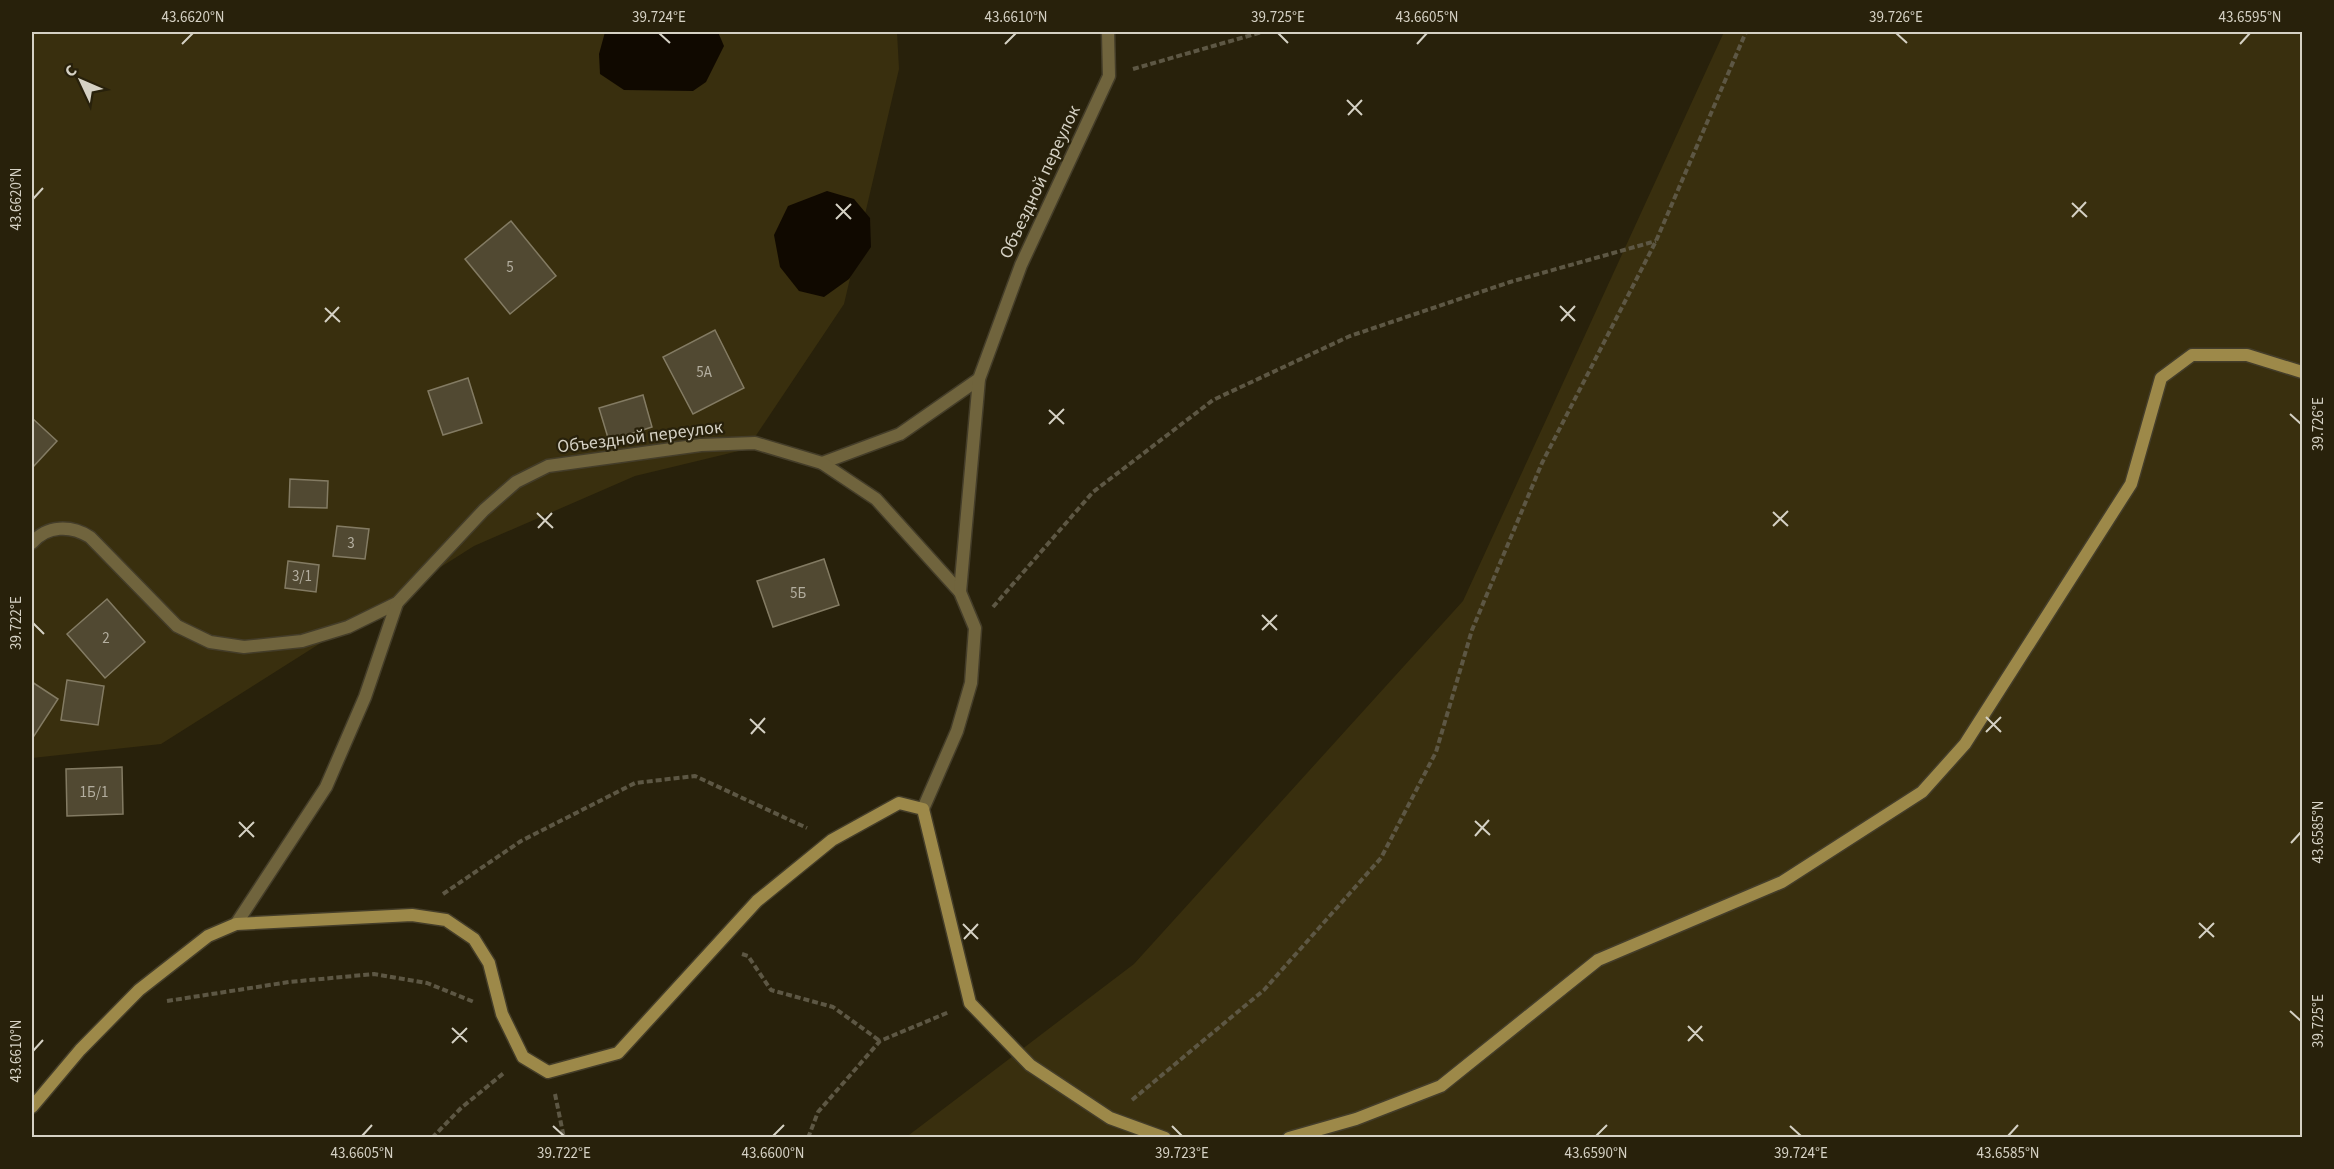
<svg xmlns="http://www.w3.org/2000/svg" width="2334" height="1169" viewBox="0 0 2334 1169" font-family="'Source Sans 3',sans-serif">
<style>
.green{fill:#392f0e}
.water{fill:#100900}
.building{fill:#514932;stroke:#837b63;stroke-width:1.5}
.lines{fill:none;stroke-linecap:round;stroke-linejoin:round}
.street-casing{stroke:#443d29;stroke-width:15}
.secondary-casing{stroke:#443d29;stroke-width:15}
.path{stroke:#5d5744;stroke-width:4;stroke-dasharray:6 3;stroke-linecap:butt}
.street{stroke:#70643d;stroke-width:12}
.secondary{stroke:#9d8949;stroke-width:12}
.ticks{fill:none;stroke:#d5d1c4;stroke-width:2}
.labels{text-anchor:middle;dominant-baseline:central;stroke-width:4.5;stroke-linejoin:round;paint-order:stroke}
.number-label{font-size:15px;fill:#b4afa0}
.street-label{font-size:18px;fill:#d5d1c4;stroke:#28210b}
.neatline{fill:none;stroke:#d5d1c4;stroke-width:2}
.ticks-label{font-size:15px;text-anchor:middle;fill:#d5d1c4}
</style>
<rect width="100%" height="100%" fill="#28210b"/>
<g class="green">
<polygon points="32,32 897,32 899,69 844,304 747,449 635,476 474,546 161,744 32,758"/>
<polygon points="1724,32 2302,32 2302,1137 905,1138 1134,964 1463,601"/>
</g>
<g class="water">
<polygon points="605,32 718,32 724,46 706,82 693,91 624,90 600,74 599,54"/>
<polygon points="827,191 854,199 870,218 871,247 849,279 824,297 799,291 780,267 774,235 788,206"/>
</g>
<g class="building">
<polygon points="511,221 556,276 510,314 465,259"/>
<polygon points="715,330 744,388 693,414 663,357"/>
<polygon points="468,378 482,423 443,435 428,391"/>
<polygon points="643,395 652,427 609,441 599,408"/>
<polygon points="32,418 57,441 32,468"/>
<polygon points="290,479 328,481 327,508 289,507"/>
<polygon points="337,526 369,529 365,559 333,556"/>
<polygon points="824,559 839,605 773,627 757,581"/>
<polygon points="288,561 319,565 316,592 285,588"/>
<polygon points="107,599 145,642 105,678 67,634"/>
<polygon points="67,680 104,686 98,725 61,720"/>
<polygon points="32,682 58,699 32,739"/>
<polygon points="122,767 123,814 67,816 66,769"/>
</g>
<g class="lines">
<defs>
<g id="street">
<polyline points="822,463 900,434 979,379"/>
<path d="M32,543C47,525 71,525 90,537L177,626L210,642L244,647L302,641L348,627L397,603L484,510L516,482L548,466L701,445L755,443L822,463L876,499L960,592L975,628L971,683L957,731L923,809"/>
<polyline points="960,592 979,379 1021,265 1109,76 1108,32"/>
<polyline points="236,924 326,787 365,697 397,603"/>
</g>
<g id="secondary">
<polyline points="32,1107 80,1050 139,990 208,936 236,924 412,915 446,920 474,939 489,963 502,1014 523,1057 548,1072 618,1053 757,901 832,840 899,803 923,809 970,1003 1030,1065 1110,1118 1165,1138"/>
<polyline points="1289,1138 1356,1119 1441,1086 1598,960 1782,882 1922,792 1965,744 2131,484 2161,378 2192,355 2247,355 2302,372"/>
</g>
</defs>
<use href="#street" class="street-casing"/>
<use href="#secondary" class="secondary-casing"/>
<g class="path">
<polyline points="1133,69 1262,32"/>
<polyline points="993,607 1093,492 1213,400 1350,336 1510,282 1656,241"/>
<polyline points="443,894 521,841 635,783 695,776 807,828"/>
<polyline points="742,954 748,956 771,990 833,1007 880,1041"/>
<polyline points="167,1001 289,982 374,974 427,983 474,1002"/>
<polyline points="555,1094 564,1138"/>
<polyline points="1132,1100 1264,990 1381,858 1436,752 1472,630 1542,463 1656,241 1746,32"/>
<polyline points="432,1138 461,1108 505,1072"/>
<polyline points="808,1138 818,1112 880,1041 949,1012"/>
</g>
<use href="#street" class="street"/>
<use href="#secondary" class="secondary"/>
</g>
<path class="ticks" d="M659,33L670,43M1278,33L1288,43M1896,33L1907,43M182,44L193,33M1005,44L1016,33M1417,44L1427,33M2240,44L2250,33M1347,100L1362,115M1348,115L1362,100M33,199L43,188M2072,203L2087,217M836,204L851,219M2072,217L2086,202M836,219L851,204M1560,306L1575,321M325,308L340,322M1561,321L1575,306M325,322L339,307M1049,410L1064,424M2290,414L2301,424M1049,424L1064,409M1773,512L1788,526M537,513L553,528M1773,526L1788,511M538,528L552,513M1262,615L1277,630M33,623L44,634M1262,630L1277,615M1986,717L2001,732M750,719L765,733M1986,732L2001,717M751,734L765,718M1475,821L1490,835M239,822L254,837M1475,836L1489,820M239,837L254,822M2291,843L2301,832M2199,923L2214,937M963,924L978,939M2199,938L2214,923M964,939L978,924M2290,1011L2301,1021M1688,1026L1703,1041M452,1028L467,1042M1688,1041L1702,1026M452,1043L467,1028M33,1051L43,1040M553,1126L564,1136M1172,1126L1182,1136M1790,1126L1801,1136M362,1136L372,1125M773,1136L784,1125M1596,1136L1607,1125M2008,1136L2018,1125"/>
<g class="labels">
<g class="number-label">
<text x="510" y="267">5</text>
<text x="704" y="372">5А</text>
<text x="351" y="543">3</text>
<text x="302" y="576">3/1</text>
<text x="798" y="593">5Б</text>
<text x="106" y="638">2</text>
<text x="94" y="792">1Б/1</text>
</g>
<g class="street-label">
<text transform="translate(1040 182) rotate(-65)">Объездной переулок</text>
<text transform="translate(640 437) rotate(-7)">Объездной переулок</text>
</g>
</g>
<rect width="2334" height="1169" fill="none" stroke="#28210b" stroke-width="66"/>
<g transform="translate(81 81) rotate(314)" stroke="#28210b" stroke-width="4.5" paint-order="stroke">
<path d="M0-4.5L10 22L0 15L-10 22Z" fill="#d5d1c4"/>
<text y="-9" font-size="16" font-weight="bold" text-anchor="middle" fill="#d5d1c4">С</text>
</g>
<rect x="33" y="33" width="2268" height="1103" class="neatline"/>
<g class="ticks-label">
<text x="193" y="22">43.6620°N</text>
<text x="659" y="22">39.724°E</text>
<text x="1016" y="22">43.6610°N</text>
<text x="1278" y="22">39.725°E</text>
<text x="1427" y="22">43.6605°N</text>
<text x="1896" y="22">39.726°E</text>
<text x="2250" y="22">43.6595°N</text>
<text transform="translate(16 199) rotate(-90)" y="5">43.6620°N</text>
<text transform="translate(2318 424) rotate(-90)" y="5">39.726°E</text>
<text transform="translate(16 623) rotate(-90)" y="5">39.722°E</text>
<text transform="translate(2318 832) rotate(-90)" y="5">43.6585°N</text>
<text transform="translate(2318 1021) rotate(-90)" y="5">39.725°E</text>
<text transform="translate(16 1051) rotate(-90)" y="5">43.6610°N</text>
<text x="362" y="1158">43.6605°N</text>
<text x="564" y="1158">39.722°E</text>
<text x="773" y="1158">43.6600°N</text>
<text x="1182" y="1158">39.723°E</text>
<text x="1596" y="1158">43.6590°N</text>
<text x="1801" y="1158">39.724°E</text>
<text x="2008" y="1158">43.6585°N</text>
</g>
</svg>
